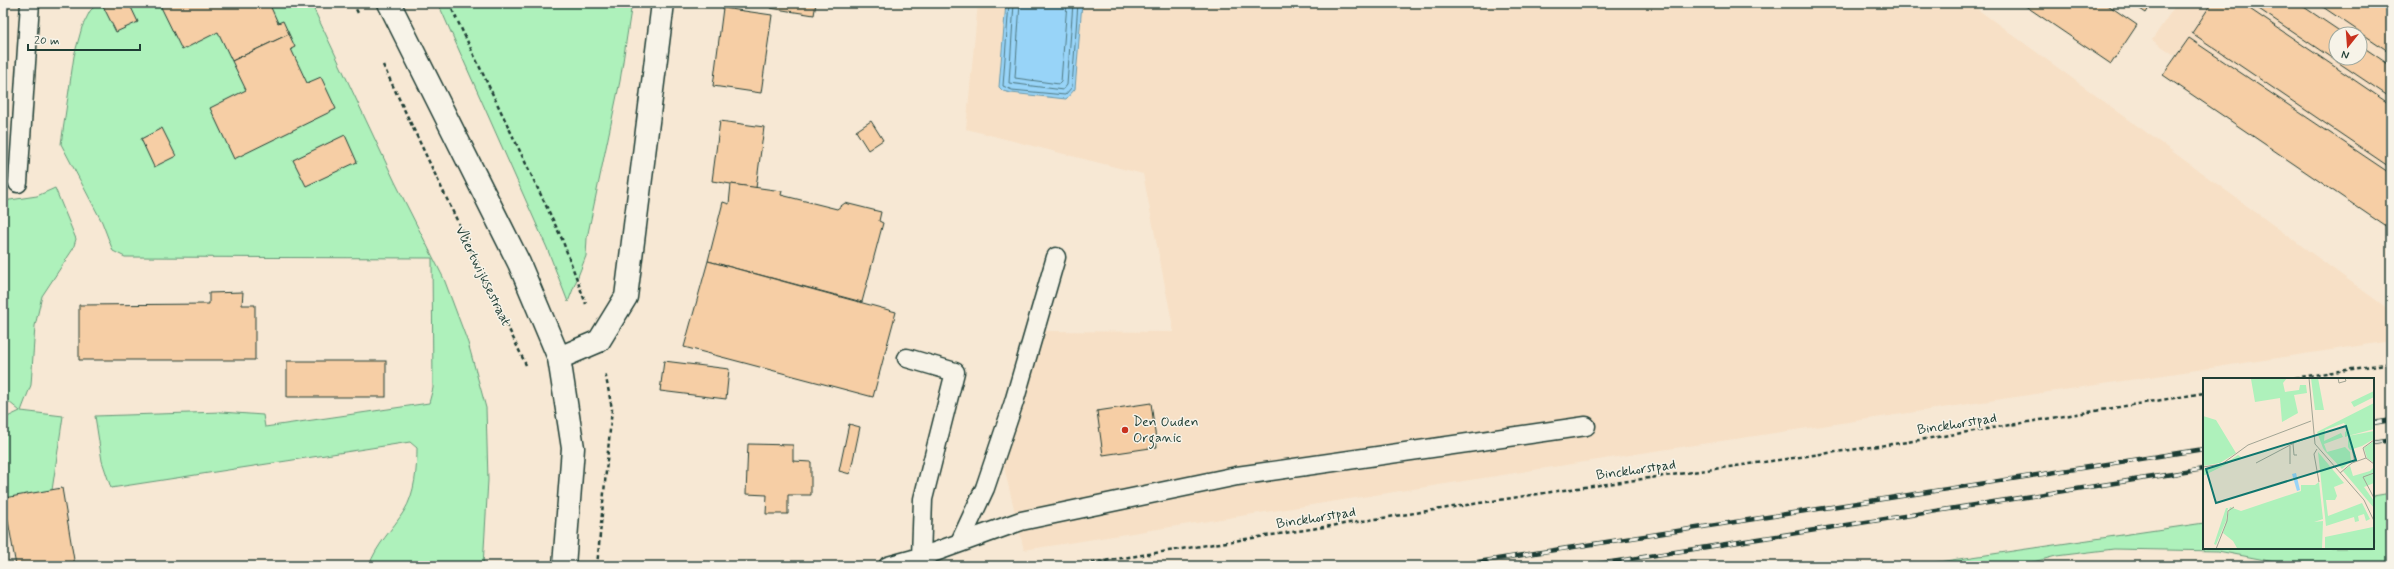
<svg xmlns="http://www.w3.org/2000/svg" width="2394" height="569" viewBox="0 0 2394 569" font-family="Mynerve,sans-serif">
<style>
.built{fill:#f7e0c6;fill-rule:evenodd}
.green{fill:#aef1bb;stroke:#669778}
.water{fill:#98d4f8;stroke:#6898aa}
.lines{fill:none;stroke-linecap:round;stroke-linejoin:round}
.shore{stroke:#4f7982;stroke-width:1}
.building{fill:#f6cea5;stroke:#1f3d34}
.service-casing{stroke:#1f3d34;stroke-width:21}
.minor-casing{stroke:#1f3d34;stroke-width:25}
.tertiary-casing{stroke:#1f3d34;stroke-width:25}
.path{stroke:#1f3d34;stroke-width:2.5;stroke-dasharray:4 3;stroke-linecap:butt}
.service{stroke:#f7f3e8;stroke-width:18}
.minor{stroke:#f7f3e8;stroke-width:22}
.tertiary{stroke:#f7f3e8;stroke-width:22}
.rail-casing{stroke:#1f3d34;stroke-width:4.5}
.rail{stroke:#f7f3e8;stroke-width:3;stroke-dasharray:9;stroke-linecap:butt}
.poi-dot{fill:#c8321e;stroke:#f7f3e8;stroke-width:1.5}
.labels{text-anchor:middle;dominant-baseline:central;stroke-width:3;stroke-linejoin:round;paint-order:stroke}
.street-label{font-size:14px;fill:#1f3d34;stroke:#f7f3e8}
.poi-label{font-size:14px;fill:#1f3d34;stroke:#f7f3e8;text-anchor:start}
.inset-road{fill:none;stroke:#a1a494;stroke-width:1}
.view{fill:#0f766e;fill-opacity:0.15;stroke:#0f766e;stroke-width:2}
.inset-edge{fill:none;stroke:#1f3d34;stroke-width:2}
</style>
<rect width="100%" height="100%" fill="#f7e8d4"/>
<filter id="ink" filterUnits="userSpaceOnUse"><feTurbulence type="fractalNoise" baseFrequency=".025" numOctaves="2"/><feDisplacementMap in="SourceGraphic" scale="8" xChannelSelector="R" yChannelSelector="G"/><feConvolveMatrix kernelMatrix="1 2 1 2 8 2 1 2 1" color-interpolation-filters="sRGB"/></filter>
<g filter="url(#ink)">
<g class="built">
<polygon points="978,3 1969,3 2391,311 2391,341 1668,449 1024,550 1003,463 1045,331 1174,332 1143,174 966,129"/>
<path d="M2177,3H2391V199L2152,40ZM2336,34H2360V58H2336Z"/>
</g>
<g class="green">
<path d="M98,3H311L395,182L444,279L468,343L486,408L488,480L483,566H369C376,545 393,529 404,511C415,494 417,468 417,448L410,442L111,488L102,461L95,416L221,412L263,415L265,427L429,403L433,388L432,258L125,257L113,251L102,222L61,144L74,56L82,27L90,11Z"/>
<polygon points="438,3 632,3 620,81 587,238 586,256 568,302 547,248"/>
<polygon points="55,188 76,239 73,249 42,296 35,326 31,385 21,411 63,416 51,497 3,506 3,419 20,411 3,397 3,201 37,196"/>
<polygon points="2391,493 2391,566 2296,566 2218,551 2114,549 2056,556 2018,566 1911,566 2204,523 2204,548 2373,548 2373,496"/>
</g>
<polygon class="water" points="1006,3 1082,3 1075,89 1066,99 1011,93 1003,91 999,87"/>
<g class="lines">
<g class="shore">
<polyline points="1009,3 1003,86 1012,90 1065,95 1072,87 1078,3"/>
<polyline points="1014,3 1009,83 1063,90 1067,85 1073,3"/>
<polyline points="1020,3 1015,78 1059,84 1061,82 1067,3"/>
</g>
</g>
<g class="building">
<polygon points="129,3 138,22 116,32 102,4"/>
<polygon points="159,3 269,3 278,23 283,21 289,34 232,61 218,32 182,50"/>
<polygon points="771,3 816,3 814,15 770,8"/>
<polygon points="2021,3 2105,3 2137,25 2111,64"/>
<polygon points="2131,3 2152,3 2146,13"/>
<polygon points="2212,3 2241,3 2391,105 2391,168 2192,33"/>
<polygon points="2250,3 2298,3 2344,34 2336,34 2336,58 2360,58 2360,45 2391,66 2391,98"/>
<polygon points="2317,3 2378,3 2391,12 2391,53"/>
<polygon points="723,8 772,15 761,93 713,86"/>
<polygon points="289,34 295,47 291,49 307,83 321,77 336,109 234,159 210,108 246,90 232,61"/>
<polygon points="2189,38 2391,174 2391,230 2163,75"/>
<polygon points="720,121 764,127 756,188 712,181"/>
<polygon points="871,121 883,140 868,150 856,131"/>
<polygon points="162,128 176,156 154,167 141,139"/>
<polygon points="345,135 357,162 306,186 293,160"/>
<polygon points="731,184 782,191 781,195 837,209 845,203 881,212 879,221 883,223 862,302 708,261 723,202 729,204"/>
<polygon points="708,261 896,312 873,397 684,347"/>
<polygon points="243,292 242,305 255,305 255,360 79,360 79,305 209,304 209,293"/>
<rect x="287" y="361" width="99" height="36"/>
<polygon points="664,361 729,369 726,399 660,391"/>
<polygon points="1151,403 1157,447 1103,455 1097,411"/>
<polygon points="849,424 860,427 850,474 839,471"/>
<polygon points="748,444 793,445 793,461 811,462 811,495 788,495 788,514 766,514 767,495 746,494"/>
<polygon points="62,488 75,566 16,566 4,498"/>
</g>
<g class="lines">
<defs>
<g id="service">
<polyline points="18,183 30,3"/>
<polyline points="907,358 955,372 923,499 921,557"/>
<polyline points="960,542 985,488 1014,402 1056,257"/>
<polyline points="888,566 921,557 1021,521 1237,476 1586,426"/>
</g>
<polyline id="minor" points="559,358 599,341 626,297 663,3"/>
<polyline id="tertiary" points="389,3 519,263 559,358 573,448 564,566"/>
</defs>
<use href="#service" class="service-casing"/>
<use href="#minor" class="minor-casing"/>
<use href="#tertiary" class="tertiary-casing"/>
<g class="path">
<polyline points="353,3 358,13"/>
<polyline points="449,3 562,239 586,304"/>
<polyline points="383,65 526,365"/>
<polyline points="2288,379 2391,363"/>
<polyline points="597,566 612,409 605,372"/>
<polyline points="1071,566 1564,490 1907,442 2204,393"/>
</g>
<use href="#service" class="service"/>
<use href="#minor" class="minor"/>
<use href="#tertiary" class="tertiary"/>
<defs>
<g id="rail">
<polyline points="2373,423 2391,420"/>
<polyline points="2373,443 2391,440"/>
<polyline points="1452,566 2204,449"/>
<polyline points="1586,566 2204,469"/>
</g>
</defs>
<use href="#rail" class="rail-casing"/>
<use href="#rail" class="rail"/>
</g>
</g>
<circle class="poi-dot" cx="1125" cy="430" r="4"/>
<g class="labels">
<g class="street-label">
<text transform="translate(483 276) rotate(64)">Vliertwijksestraat</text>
<text transform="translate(1957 424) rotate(-9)">Binckhorstpad</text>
<text transform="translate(1636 470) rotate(-8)">Binckhorstpad</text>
<text transform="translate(1316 518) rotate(-9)">Binckhorstpad</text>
</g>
<g class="poi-label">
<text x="1133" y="422">Den Ouden<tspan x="1133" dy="16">Organic</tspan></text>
</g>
</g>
<g transform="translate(2203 378)">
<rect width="171" height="171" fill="#f7e8d4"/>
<path d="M25,0H84L80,5L82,14L96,12L97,7H103L104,15L91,17L95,35L79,44L77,20L52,24L48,1ZM108,0H115L121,32H112ZM171,13V19L151,29L148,24ZM171,25V51L145,58L171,53V61L159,68L147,72L145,69V58L142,59V54L145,52L141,45L122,52L121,63L138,55L140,59L121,66L124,74L142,69L147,74L148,83L139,91L122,73L120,70L114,54ZM0,38L13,42L33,75L17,85L0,88ZM171,63V85L164,80L161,70ZM115,74L141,105L131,109L134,118L132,122H123L125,138L159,125L167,141L163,143L161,136L155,138L156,143L152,144L151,139L123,148ZM35,77L38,79L0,98V91L20,87ZM147,88L150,98L167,93L171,89V105L161,109L171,123V130L140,93ZM116,104L120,141L111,144L120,143L119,171H31L34,170L30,163L20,155L27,129L38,133L98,113V107H112ZM23,130H25L23,143L13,167L11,166ZM170,149L171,171H122V159Z" fill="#aef1bb"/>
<path d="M93,95L97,112L94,113L89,96Z" fill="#98d4f8"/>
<path class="inset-road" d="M106,0L112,66L161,122L171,143M135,0L136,5L143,3L142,0M171,62L160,70L163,80L171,86M90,66L91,77H94M114,71L111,76L116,104M149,71L152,84M53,85L93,64L110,58M87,86V68M0,89L19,86L45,67L108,43M137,95L149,85L163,80M171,95L160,99L171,120M13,171L24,143L25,133L31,129"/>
<path class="view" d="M143,48L153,82L13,125L3,91Z"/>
<rect width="171" height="171" class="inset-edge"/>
</g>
<rect width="2394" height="569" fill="none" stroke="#f7f3e8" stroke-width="16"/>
<rect x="8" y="8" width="2378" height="553" fill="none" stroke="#1f3d34" stroke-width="1.5" filter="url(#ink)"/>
<g transform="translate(2348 46) rotate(197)"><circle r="19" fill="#f7f3e8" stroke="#a1aaa0"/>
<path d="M0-3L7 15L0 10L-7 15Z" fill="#c8321e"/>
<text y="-6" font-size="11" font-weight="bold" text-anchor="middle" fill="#1f3d34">N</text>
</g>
<path d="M28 44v6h112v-6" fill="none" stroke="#1f3d34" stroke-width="2"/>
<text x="34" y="44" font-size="12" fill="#1f3d34" stroke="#f7f3e8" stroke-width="3" paint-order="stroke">20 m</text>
</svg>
